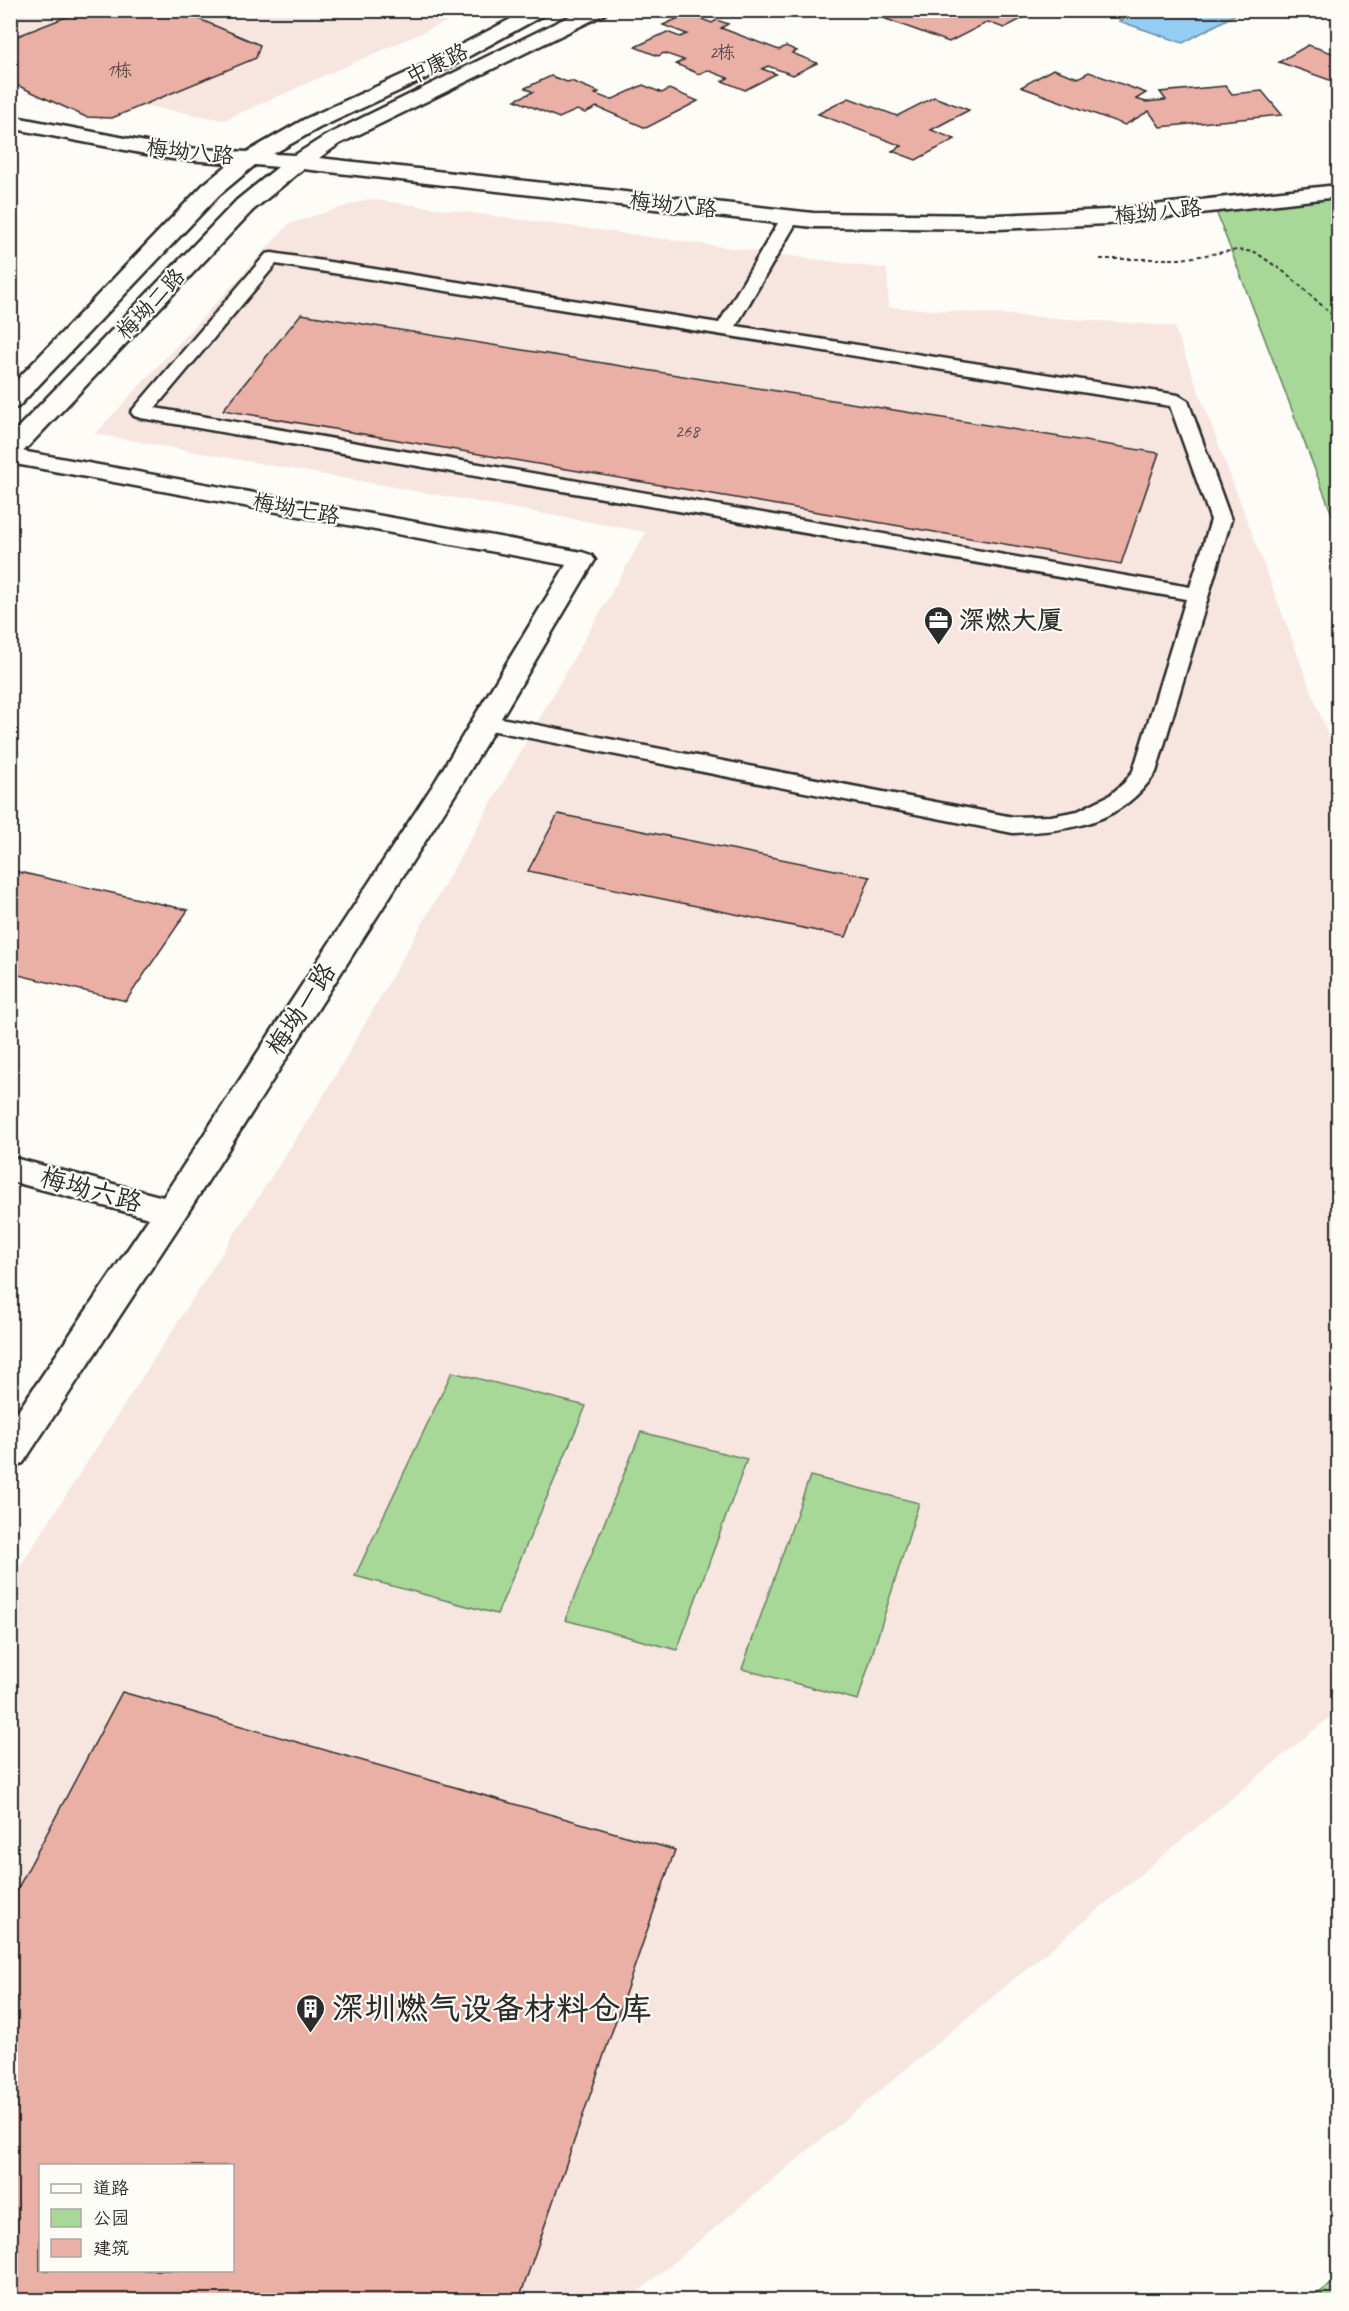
<svg xmlns="http://www.w3.org/2000/svg" width="1349" height="2311" viewBox="0 0 1349 2311" font-family="Caveat,'LXGW WenKai TC',sans-serif">
<style>
.built{fill:#f7e5df;fill-rule:evenodd}
.green{fill:#a7d898;stroke:#698262;stroke-width:1.5}
.water{fill:#94cdf3;stroke:#6a8ca3;stroke-width:1.5}
.building{fill:#eab0a6;stroke:#2b2b2b;stroke-width:1.5;fill-rule:evenodd}
.lines{fill:none;stroke-linecap:round;stroke-linejoin:round}
.lane-casing{stroke:#2b2b2b;stroke-width:5}
.street-casing{stroke:#2b2b2b;stroke-width:5}
.secondary-casing{stroke:#2b2b2b;stroke-width:5}
.path{stroke:#2b2b2b;stroke-width:2;stroke-dasharray:4 3;stroke-linecap:butt}
.lane{fill:#fdfcf7;fill-rule:evenodd}
.street{fill:#fdfcf7;fill-rule:evenodd}
.secondary{fill:#fdfcf7;fill-rule:evenodd}
.labels{text-anchor:middle;dominant-baseline:central;stroke-width:4.5;stroke-linejoin:round;paint-order:stroke}
.far-number-label{font-size:18px;fill:#5b4c4a}
.far-street-label{font-size:22px;fill:#2b2b2b;stroke:#fdfcf7}
.poi-label{font-size:26px;font-weight:bold;fill:#2b2b2b;stroke:#fdfcf7;text-anchor:start}
.street-label{font-size:26px;fill:#2b2b2b;stroke:#fdfcf7}
.near-poi-label{font-size:32px;font-weight:bold;fill:#2b2b2b;stroke:#fdfcf7;text-anchor:start}
</style>
<rect width="100%" height="100%" fill="#fdfcf7"/>
<filter id="ink" filterUnits="userSpaceOnUse"><feTurbulence type="fractalNoise" baseFrequency=".0167" numOctaves="2"/><feDisplacementMap in="SourceGraphic" scale="12" xChannelSelector="R" yChannelSelector="G"/><feConvolveMatrix kernelMatrix="1 2 1 2 8 2 1 2 1" color-interpolation-filters="sRGB"/></filter>
<g filter="url(#ink)">
<g class="built">
<polygon points="10,11 471,11 224,120 11,81"/>
<path d="M368,199L887,269L889,307L1174,326L1338,762V1710L628,2300H11L10,1582L326,1092L646,532L95,434L289,224ZM40,2166H232V2270H40Z"/>
</g>
<g class="green">
<polygon points="1338,191 1338,530 1214,206"/>
<polygon points="452,1372 586,1406 497,1614 355,1576"/>
<polygon points="641,1432 747,1459 677,1650 565,1620"/>
<polygon points="810,1476 919,1503 858,1700 742,1669"/>
<polygon points="1338,2279 1338,2300 1309,2300"/>
</g>
<polygon class="water" points="1138,11 1138,10 1242,11 1183,43 1119,21"/>
<g class="building">
<polygon points="84,10 178,10 260,45 256,58 112,118 86,117 10,82 10,39"/>
<polygon points="903,10 1018,10 1029,15 1004,28 988,22 949,42 886,19"/>
<polygon points="688,14 712,23 717,20 728,24 721,28 779,50 786,46 797,51 792,53 817,63 793,75 768,66 762,69 776,74 745,90 722,81 728,78 707,70 699,74 676,64 684,60 664,53 658,56 635,47 667,32 680,37 687,34 663,25"/>
<polygon points="1308,45 1335,54 1338,51 1338,83 1279,62"/>
<polygon points="1053,69 1078,78 1089,72 1146,93 1136,99 1146,102 1166,100 1160,92 1226,86 1232,94 1262,91 1282,115 1160,127 1149,111 1125,125 1021,87"/>
<polygon points="551,76 567,82 571,81 599,92 595,94 611,100 643,85 662,93 669,89 698,101 646,128 597,107 585,113 577,110 559,118 515,100 533,92 525,88"/>
<polygon points="934,97 969,110 931,130 955,139 916,160 892,151 902,146 818,114 849,98 897,116"/>
<polygon points="301,314 1159,453 1121,564 223,410"/>
<polygon points="558,814 870,877 846,937 528,871"/>
<polygon points="10,870 188,910 126,1001 10,973"/>
<path d="M122,1692L675,1850L521,2294L513,2300H10V1903ZM40,2166H232V2270H40Z"/>
</g>
<g class="lines">
<defs>
<path id="lane" d="M790,213L799,218L736,326L1178,395L1188,401L1231,520L1156,772C1121,824 1072,831 1013,833L485,729L477,727L474,722L477,717L485,715L1013,817L1051,816L1078,811L1110,795L1124,783L1133,771L1186,599L141,418L134,416L131,412L266,254L272,253L719,323L781,218ZM276,264L1170,406L1211,520L1190,587L155,408Z"/>
<polygon id="street" points="10,449 582,552 591,555 595,560 463,782 183,1220 23,1463 10,1467 10,1423 149,1218 10,1181 10,1157 163,1197 435,782 566,565 10,463"/>
<polygon id="secondary" points="528,10 553,10 444,70 319,128 273,154 295,155 325,136 582,10 607,10 605,14 339,144 319,158 813,213 998,215 1107,210 1338,185 1338,197 1107,224 998,229 813,227 303,169 253,210 19,456 10,458 10,436 237,200 278,167 255,165 219,195 18,407 10,409 10,387 203,185 230,163 172,159 10,128 10,116 172,147 247,152 305,119 415,69"/>
</defs>
<use href="#lane" class="lane-casing"/>
<use href="#street" class="street-casing"/>
<use href="#secondary" class="secondary-casing"/>
<polyline class="path" points="1100,259 1181,259 1237,250 1255,252 1287,274 1338,320"/>
<use href="#lane" class="lane"/>
<use href="#street" class="street"/>
<use href="#secondary" class="secondary"/>
</g>
</g>
<defs>
<symbol id="office-pin" viewBox="-11 -11 22 30"><path d="M0 17L-7.5 6A9.5 9.5 0 1 1 7.5 6Z" fill="#2b2b2b" stroke="#fdfcf7"/><path d="M-6-3h4V-5.5h4V-3h4V5H-6ZM-1-4.5V-3h2v-1.5ZM-6 0V1H6V0Z" fill="#fff"/></symbol>
<symbol id="building-pin" viewBox="-11 -11 22 30"><path d="M0 17L-7.5 6A9.5 9.5 0 1 1 7.5 6Z" fill="#2b2b2b" stroke="#fdfcf7"/><path d="M-4-6H4V6H1V3H-1V6H-4ZM-2.5-4.3h1.7v1.8h-1.7ZM.8-4.3h1.7v1.8H.8ZM-2.5-1h1.7V.8h-1.7ZM.8-1h1.7V.8H.8Z" fill="#fff"/></symbol>
</defs>
<g fill-rule="evenodd">
<use href="#office-pin" x="922" y="604" width="33" height="45"/>
<use href="#building-pin" x="294" y="1992" width="33" height="45"/>
</g>
<g class="labels">
<g class="far-number-label">
<text x="722" y="52">2栋</text>
<text x="119" y="70">1栋</text>
<text x="687" y="431">268</text>
</g>
<g class="far-street-label">
<text transform="translate(437 64) rotate(-26)">中康路</text>
<text transform="translate(190 152) rotate(6)">梅坳八路</text>
<text transform="translate(673 205) rotate(6)">梅坳八路</text>
<text transform="translate(1158 212) rotate(-6)">梅坳八路</text>
<text transform="translate(151 304) rotate(-47)">梅坳二路</text>
<text transform="translate(296 509) rotate(10)">梅坳七路</text>
</g>
<g class="poi-label">
<text x="959" y="620">深燃大厦</text>
</g>
<g class="street-label">
<text transform="translate(301 1009) rotate(-57)">梅坳一路</text>
<text transform="translate(91 1190) rotate(15)">梅坳六路</text>
</g>
<g class="near-poi-label">
<text x="332" y="2008">深圳燃气设备材料仓库</text>
</g>
</g>
<rect width="1349" height="2311" fill="none" stroke="#fdfcf7" stroke-width="36"/>
<rect x="18" y="18" width="1313" height="2275" fill="none" stroke="#2b2b2b" stroke-width="2" filter="url(#ink)"/>
<rect x="39" y="2164" width="195" height="108" fill="#fdfcf7" stroke="#a9a8a5" stroke-width="1.5"/>
<rect x="51" y="2184" width="30" height="9" fill="#fdfcf7" stroke="#a9a8a5" stroke-width="1.5"/>
<text x="93" y="2194" font-size="18" fill="#2b2b2b">道路</text>
<rect x="51" y="2209" width="30" height="18" fill="#a7d898" stroke="#a9a8a5" stroke-width="1.5"/>
<text x="93" y="2224" font-size="18" fill="#2b2b2b">公园</text>
<rect x="51" y="2239" width="30" height="18" fill="#eab0a6" stroke="#a9a8a5" stroke-width="1.5"/>
<text x="93" y="2254" font-size="18" fill="#2b2b2b">建筑</text>
</svg>
